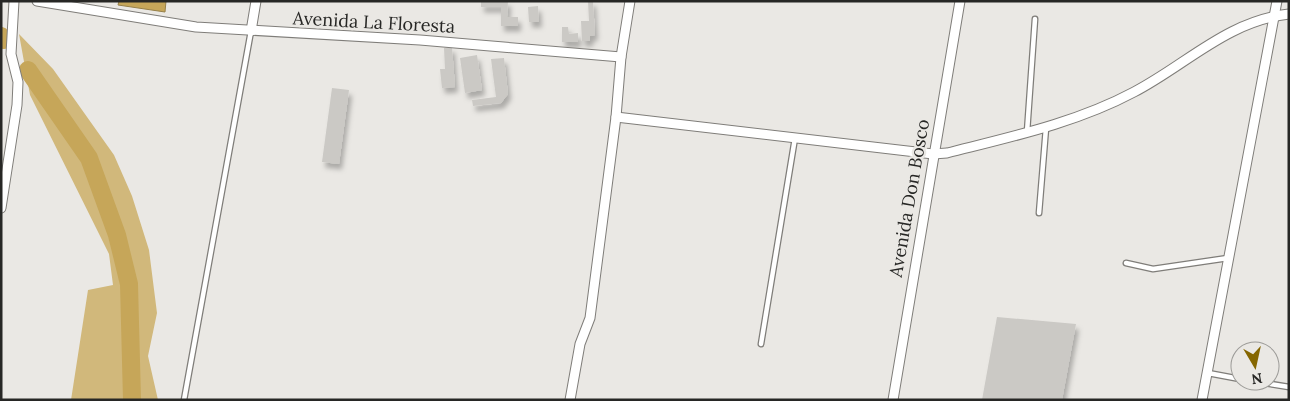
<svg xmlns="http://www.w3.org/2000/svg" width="1290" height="401" viewBox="0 0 1290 401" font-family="Lora,serif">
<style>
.green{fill:#d1b87b}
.water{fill:#c6a659;stroke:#968049}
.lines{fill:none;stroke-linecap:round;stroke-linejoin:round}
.river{stroke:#c6a659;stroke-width:18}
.building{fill:#cbc9c5;filter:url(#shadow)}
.service-casing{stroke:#7f7d79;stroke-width:7}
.minor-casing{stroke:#7f7d79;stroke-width:11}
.service{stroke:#fff;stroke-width:4.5}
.minor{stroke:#fff;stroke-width:9}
.labels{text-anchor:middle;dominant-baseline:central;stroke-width:5;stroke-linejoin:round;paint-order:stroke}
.street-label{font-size:18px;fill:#272725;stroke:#eae8e4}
</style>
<defs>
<filter id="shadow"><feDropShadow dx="3" dy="5.5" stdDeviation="2.5" flood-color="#0004"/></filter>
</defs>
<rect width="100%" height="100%" fill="#eae8e4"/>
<polygon class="green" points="19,34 53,69 114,155 132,196 149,250 157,313 148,356 158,400 71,400 88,290 113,285 109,254 30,95"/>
<polygon class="water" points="119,1 166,1 165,12 118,5"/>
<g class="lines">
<g class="river">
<polyline points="1,36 4,40"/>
<polyline points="28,70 89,158 117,235 129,284 132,400"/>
</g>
</g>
<g class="building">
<polygon points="481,1 508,1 507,17 518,17 518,26 501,26 501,7 481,7"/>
<polygon points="588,1 593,1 595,35 590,36 590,41 582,41 581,21 589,21"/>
<polygon points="538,6 539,22 529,22 528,7"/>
<polygon points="562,27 568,27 569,34 578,33 578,42 562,42"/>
<polygon points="452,47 455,87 442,88 440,69 445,69 444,48"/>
<polygon points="477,55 482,90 465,93 460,58"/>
<polygon points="504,58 508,94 501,103 473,106 472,100 496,97 491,59"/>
<polygon points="332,88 349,90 339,164 322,162"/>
<polygon points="997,317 1076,324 1062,400 982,400"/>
</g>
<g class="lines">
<defs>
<g id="service">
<polyline points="1027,132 1035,19"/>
<polyline points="1039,213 1046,128"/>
<polyline points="1126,263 1153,269 1228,258"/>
<polyline points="761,344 795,138"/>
<polyline points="1208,373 1240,379"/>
<polyline points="1252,381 1289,387"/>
<polyline points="184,400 251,31"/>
</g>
<g id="minor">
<polyline points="37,1 196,27 420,40 621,57"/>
<polyline points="251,31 256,1"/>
<path d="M616,117L933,154L947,153C1010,137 1076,123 1134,92C1186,65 1227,21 1289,14"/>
<polyline points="1,208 17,105 18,82 11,54 14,1"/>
<polyline points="570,400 580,344 590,318 616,117 621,57 630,1"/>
<polyline points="893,400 960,1"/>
<polyline points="1202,400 1277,1"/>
</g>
</defs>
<use href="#service" class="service-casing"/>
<use href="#minor" class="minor-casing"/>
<use href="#service" class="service"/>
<use href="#minor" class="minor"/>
</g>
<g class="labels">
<g class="street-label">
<text transform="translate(374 22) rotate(3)">Avenida La Floresta</text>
<text transform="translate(909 198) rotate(-80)">Avenida Don Bosco</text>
</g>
</g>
<rect width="1290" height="401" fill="none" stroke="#272725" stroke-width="5"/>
<g transform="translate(1255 366) rotate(171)"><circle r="24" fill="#eae8e4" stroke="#9c9b98"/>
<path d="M0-4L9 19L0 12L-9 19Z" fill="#856600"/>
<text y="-8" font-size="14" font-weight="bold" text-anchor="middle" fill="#272725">N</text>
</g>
</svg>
